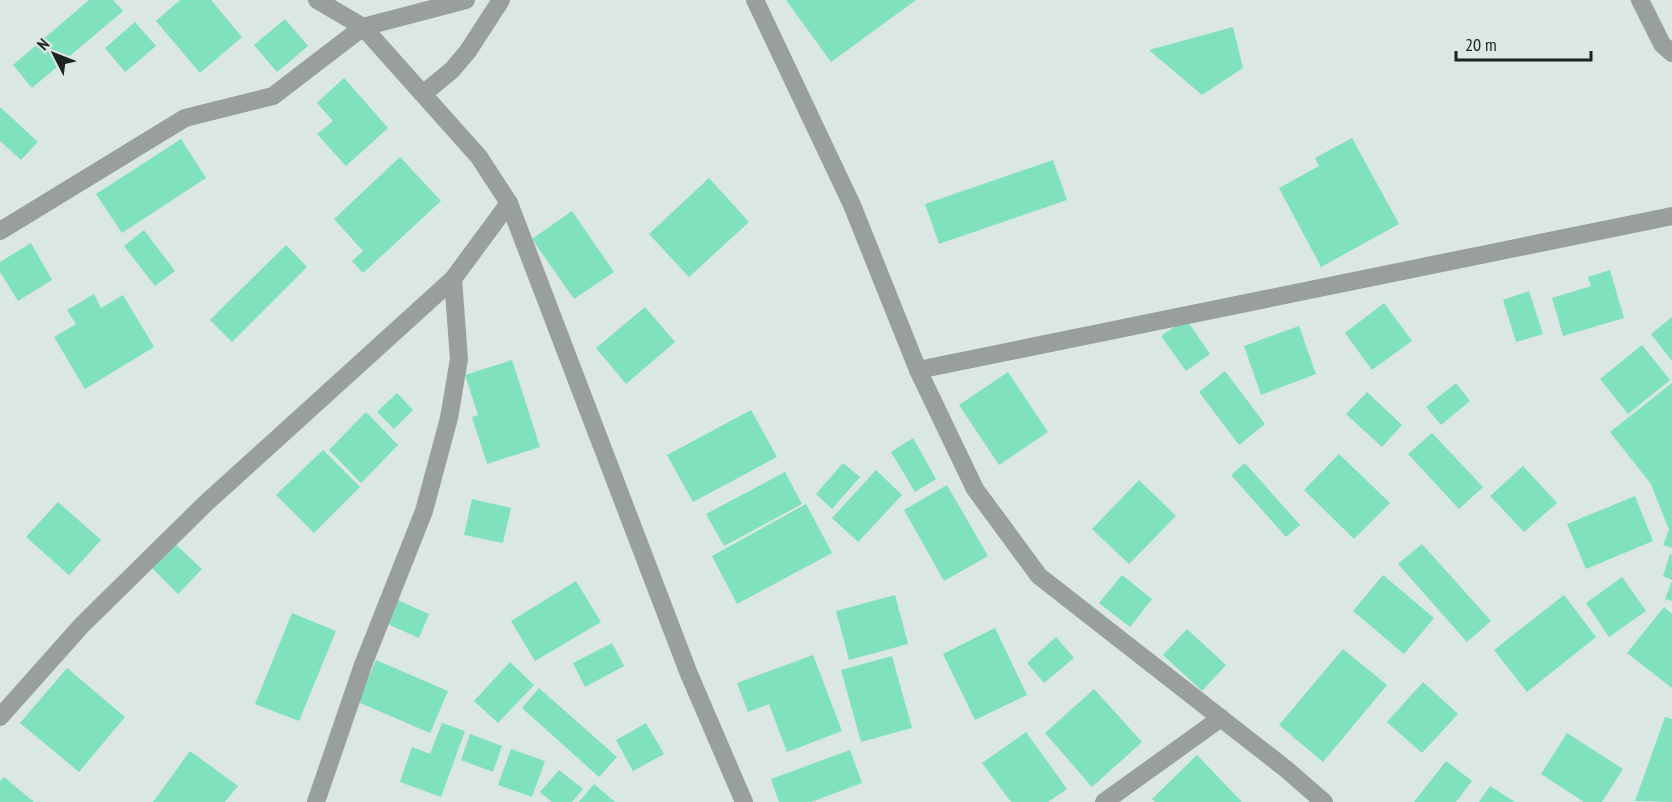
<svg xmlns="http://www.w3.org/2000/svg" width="1672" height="802" viewBox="0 0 1672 802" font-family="'PT Sans Narrow',sans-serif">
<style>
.building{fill:#80e1bd}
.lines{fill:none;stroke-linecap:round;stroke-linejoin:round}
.minor{stroke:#999f9f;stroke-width:18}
</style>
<rect width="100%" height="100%" fill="#dae7e5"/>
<g class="building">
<polygon points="89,0 113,0 123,11 32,88 13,65"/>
<polygon points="180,0 211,0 242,37 200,73 156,21"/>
<polygon points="786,0 916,0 831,62"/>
<polygon points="285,19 308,46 277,72 254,45"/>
<polygon points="135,22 156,46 125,72 105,48"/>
<polygon points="1233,27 1243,68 1202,95 1149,50"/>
<polygon points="344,78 388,128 346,166 317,134 333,121 317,103"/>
<polygon points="0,107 38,142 21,160 0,141"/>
<polygon points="1352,138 1399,224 1321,267 1279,188 1319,166 1315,158"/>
<polygon points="181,139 206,178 122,233 96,194"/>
<polygon points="400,157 441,201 363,273 352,261 363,251 334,219"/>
<polygon points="1053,160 1067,200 939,244 925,204"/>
<polygon points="709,178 749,222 689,277 649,234"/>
<polygon points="572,211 614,272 574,299 532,239"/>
<polygon points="144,230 175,271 155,286 124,246"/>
<polygon points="31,243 52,280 18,301 0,272 0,262"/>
<polygon points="286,245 307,267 232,342 210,320"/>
<polygon points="1610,270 1624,318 1563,336 1552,298 1591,286 1588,277"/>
<polygon points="1529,291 1543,334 1516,342 1503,300"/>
<polygon points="94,294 101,308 123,295 154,347 85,389 54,337 76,324 67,310"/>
<polygon points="1384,303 1412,341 1372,370 1345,333"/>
<polygon points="645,307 675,342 626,384 596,348"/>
<polygon points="1672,317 1672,361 1651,334"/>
<polygon points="1186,319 1210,354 1186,371 1161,336"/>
<polygon points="1299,326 1316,374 1261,395 1244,346"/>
<polygon points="1642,345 1670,380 1628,414 1600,379"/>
<polygon points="512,360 540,447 487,464 472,417 478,415 465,375"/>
<polygon points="1225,371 1265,424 1239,445 1199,392"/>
<polygon points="1008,372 1048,432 999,465 959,405"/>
<polygon points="1456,383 1470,401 1441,425 1426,407"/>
<polygon points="1672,383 1672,548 1663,545 1669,530 1651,484 1610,432"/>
<polygon points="1367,392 1402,425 1382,447 1346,414"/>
<polygon points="397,393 413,410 394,429 377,412"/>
<polygon points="751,410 777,457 693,502 667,455"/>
<polygon points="366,412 398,445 361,483 329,450"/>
<polygon points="1432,433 1483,487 1459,509 1408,454"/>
<polygon points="913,438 936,479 915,492 891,452"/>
<polygon points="323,450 360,487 314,533 276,495"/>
<polygon points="1339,454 1390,503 1354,539 1304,490"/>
<polygon points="843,463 860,477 832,509 816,494"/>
<polygon points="1245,463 1300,525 1286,537 1231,475"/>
<polygon points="1523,466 1557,503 1524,532 1490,496"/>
<polygon points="876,470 902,495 858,542 832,518"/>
<polygon points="785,472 802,504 724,546 706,514"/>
<polygon points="1139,480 1176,516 1129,564 1092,529"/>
<polygon points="947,485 988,556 944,581 904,510"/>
<polygon points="1635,496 1653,541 1586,569 1567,524"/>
<polygon points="472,499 511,508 503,543 464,535"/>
<polygon points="58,502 101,540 69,575 26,537"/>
<polygon points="806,504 832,553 737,604 712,556"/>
<polygon points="175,544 202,569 178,594 152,568"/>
<polygon points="1422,544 1491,621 1467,642 1398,564"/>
<polygon points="1670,554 1672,555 1672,580 1663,576"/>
<polygon points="1122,575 1152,599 1130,627 1099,603"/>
<polygon points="1383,575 1434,618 1404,654 1353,611"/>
<polygon points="1622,577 1646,611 1609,637 1586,603"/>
<polygon points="576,581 601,622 535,661 511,621"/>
<polygon points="1672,581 1672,601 1665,599"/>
<polygon points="895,595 908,644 849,660 836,611"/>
<polygon points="1564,595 1596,637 1527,692 1494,650"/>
<polygon points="393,598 429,614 419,638 383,622"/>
<polygon points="1664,607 1672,614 1672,688 1627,653"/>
<polygon points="292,613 336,631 299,721 255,704"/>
<polygon points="995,628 1027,695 975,720 943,654"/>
<polygon points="1187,629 1226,665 1202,691 1163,655"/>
<polygon points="1056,637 1074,658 1044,683 1027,663"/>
<polygon points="612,643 624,666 585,687 573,663"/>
<polygon points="1343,649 1387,685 1323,762 1279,725"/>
<polygon points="813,655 842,731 787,752 769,704 748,712 737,683"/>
<polygon points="892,656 912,728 861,742 841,670"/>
<polygon points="376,660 448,691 430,733 358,702"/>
<polygon points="510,662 534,685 498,723 474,701"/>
<polygon points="67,668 125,717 79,772 20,723"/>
<polygon points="1423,682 1458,714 1422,753 1387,722"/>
<polygon points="539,688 617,757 599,777 522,708"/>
<polygon points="1094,689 1142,742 1092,787 1045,733"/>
<polygon points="1665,717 1672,719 1672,802 1635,801"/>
<polygon points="442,723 465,731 441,797 400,782 412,747 430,754"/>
<polygon points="646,723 664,754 633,771 616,740"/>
<polygon points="1026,732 1067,789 1048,802 1011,802 982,763"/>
<polygon points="1567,733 1623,769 1602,802 1584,802 1541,774"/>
<polygon points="470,734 502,746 493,772 461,760"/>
<polygon points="511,749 545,761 532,797 498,785"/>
<polygon points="850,750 862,783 811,802 779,802 771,779"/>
<polygon points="190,751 238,786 225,802 153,802"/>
<polygon points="1197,755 1242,802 1155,802 1152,799"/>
<polygon points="1446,761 1472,781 1456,802 1414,802"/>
<polygon points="559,770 583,789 572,802 552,802 540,792"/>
<polygon points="4,777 34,802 0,802 0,781"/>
<polygon points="594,784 615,802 579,802"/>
<polygon points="1490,786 1515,802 1479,802"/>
</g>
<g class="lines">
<g class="minor">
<polyline points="317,0 363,27 479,157 509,203 689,674 744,802"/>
<polyline points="755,0 852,205 918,370 975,489 1039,576 1286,769 1324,802"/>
<polyline points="1640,0 1662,44 1672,53"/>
<polyline points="423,94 452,70 468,51 501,0"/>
<polyline points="0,231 185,118 273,96 363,27 466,0"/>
<polyline points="918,370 1672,216"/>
<polyline points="0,717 82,625 205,504 453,279 509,203"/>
<polyline points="316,802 363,665 424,511 449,418 459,359 453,279"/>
<polyline points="1104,802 1221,718"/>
</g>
</g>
<g transform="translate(54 54) rotate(312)" stroke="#dae7e5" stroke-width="4.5" paint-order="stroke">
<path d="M0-4.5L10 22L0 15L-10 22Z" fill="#1d2222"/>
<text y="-9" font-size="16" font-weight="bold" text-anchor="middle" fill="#1d2222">N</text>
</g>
<path d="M1456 51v9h135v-9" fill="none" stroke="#1d2222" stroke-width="3"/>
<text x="1465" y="51" font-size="18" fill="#1d2222" stroke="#dae7e5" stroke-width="4.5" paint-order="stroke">20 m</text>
</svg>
